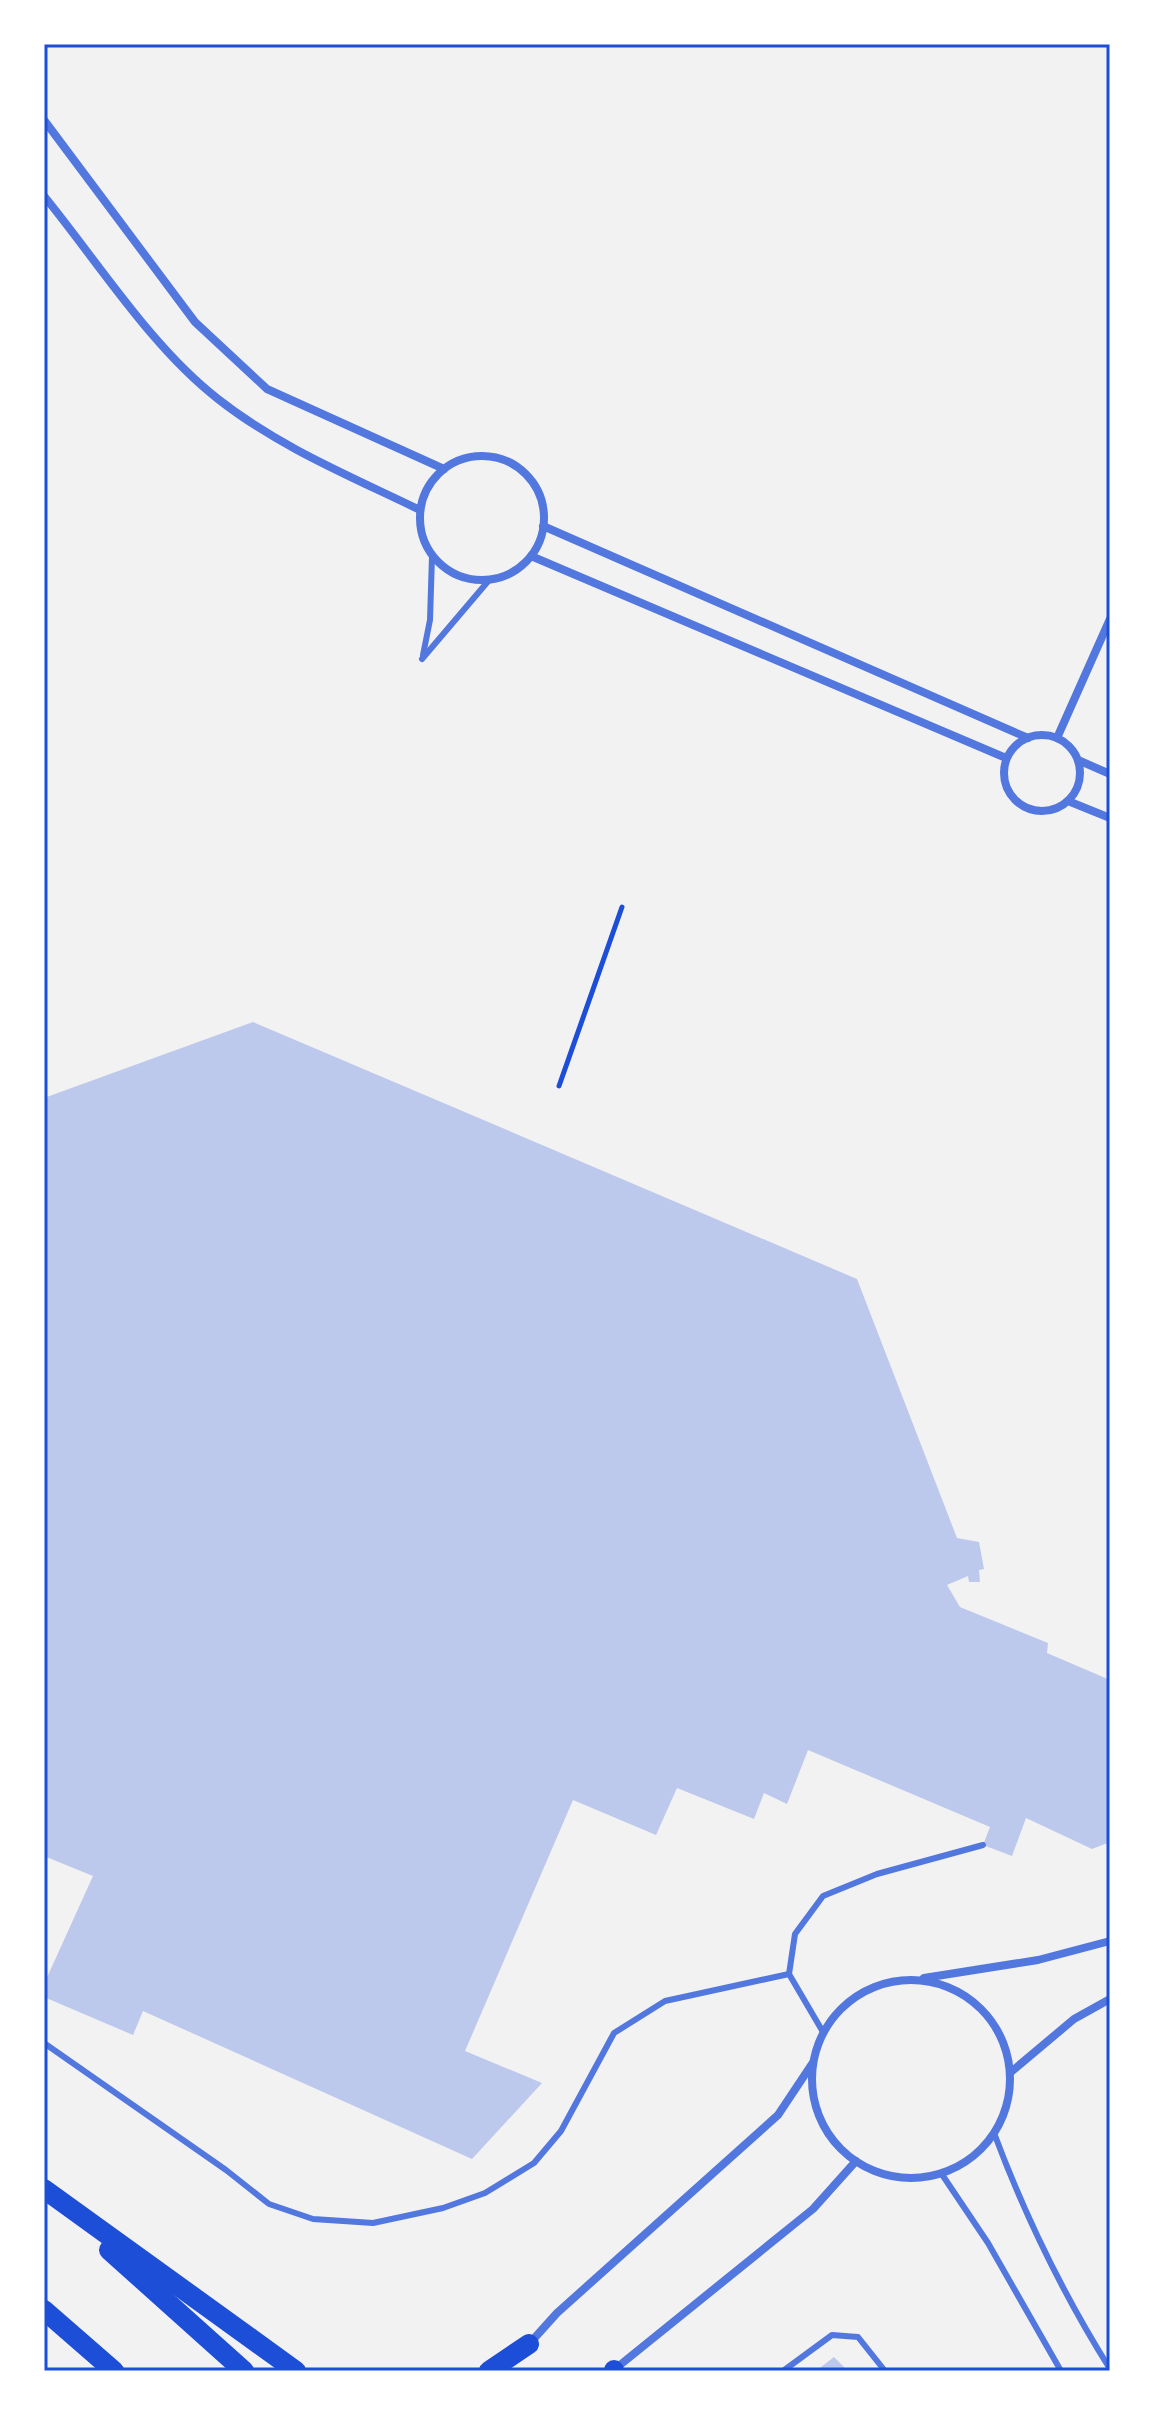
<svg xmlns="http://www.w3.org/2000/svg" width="1154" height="2415" viewBox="0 0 1154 2415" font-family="Helvetica,sans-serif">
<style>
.building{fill:#bdc9ec}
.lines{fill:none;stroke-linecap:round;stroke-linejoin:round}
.path{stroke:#1d4ed8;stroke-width:5}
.service{stroke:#5277de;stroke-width:6}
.minor{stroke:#5277de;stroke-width:8}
.primary{stroke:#1d4ed8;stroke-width:20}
.neatline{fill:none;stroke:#1d4ed8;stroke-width:3}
</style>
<rect width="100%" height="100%" fill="#f2f2f2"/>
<g class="building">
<polygon points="253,1022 857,1279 957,1538 979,1542 984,1569 979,1570 980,1582 969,1582 968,1576 947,1585 960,1607 1048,1643 1047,1653 1110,1680 1110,1842 1092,1849 1026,1818 1012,1856 983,1845 990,1827 808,1750 787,1804 764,1793 754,1819 677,1788 656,1835 573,1800 465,2051 542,2083 472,2159 143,2011 133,2035 44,1997 44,1984 93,1876 44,1856 44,1098"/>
<polygon points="834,2357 848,2371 816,2371"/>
</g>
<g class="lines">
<polyline class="path" points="559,1086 622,907"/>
<g class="service">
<polyline points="423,655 430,620 432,556"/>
<polyline points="422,659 490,579"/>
<polyline points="823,2032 789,1974 795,1934 823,1896 877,1874 983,1845"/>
<polyline points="44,2043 226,2170 269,2204 313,2219 373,2223 443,2208 485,2193 534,2163 561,2131 614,2033 665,2001 789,1974"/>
<path d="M994,2133C1025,2216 1063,2294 1110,2369"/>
<polyline points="941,2173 988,2243 1061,2371"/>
<polyline points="783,2371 832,2335 858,2337 885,2371"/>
</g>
<g class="minor">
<polyline points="44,120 195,322 267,389 444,469"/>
<path d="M44,196C98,262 151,347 218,399C279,447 350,476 420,510"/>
<circle cx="482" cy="518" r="62"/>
<polyline points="543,526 1028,738"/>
<polyline points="531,556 1006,758"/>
<circle cx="1042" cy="773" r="38"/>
<polyline points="1057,738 1110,619"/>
<polyline points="1078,760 1110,774"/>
<polyline points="1068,801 1110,818"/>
<polyline points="924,1978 1038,1960 1110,1941"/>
<circle cx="911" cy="2079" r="99"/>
<polyline points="1011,2072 1074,2019 1110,1999"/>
<polyline points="530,2343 557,2313 778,2115 812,2064"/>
<polyline points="615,2369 813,2209 856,2161"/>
</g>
<g class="primary">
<polyline points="44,2189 296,2371"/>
<polyline points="109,2250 244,2371"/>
<polyline points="44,2310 114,2371"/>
<polyline points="489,2371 529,2344"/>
<polyline points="614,2371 614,2370"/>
</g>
</g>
<rect width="1154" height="2415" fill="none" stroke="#ffffff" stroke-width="92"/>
<rect x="46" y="46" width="1062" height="2323" class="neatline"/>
</svg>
